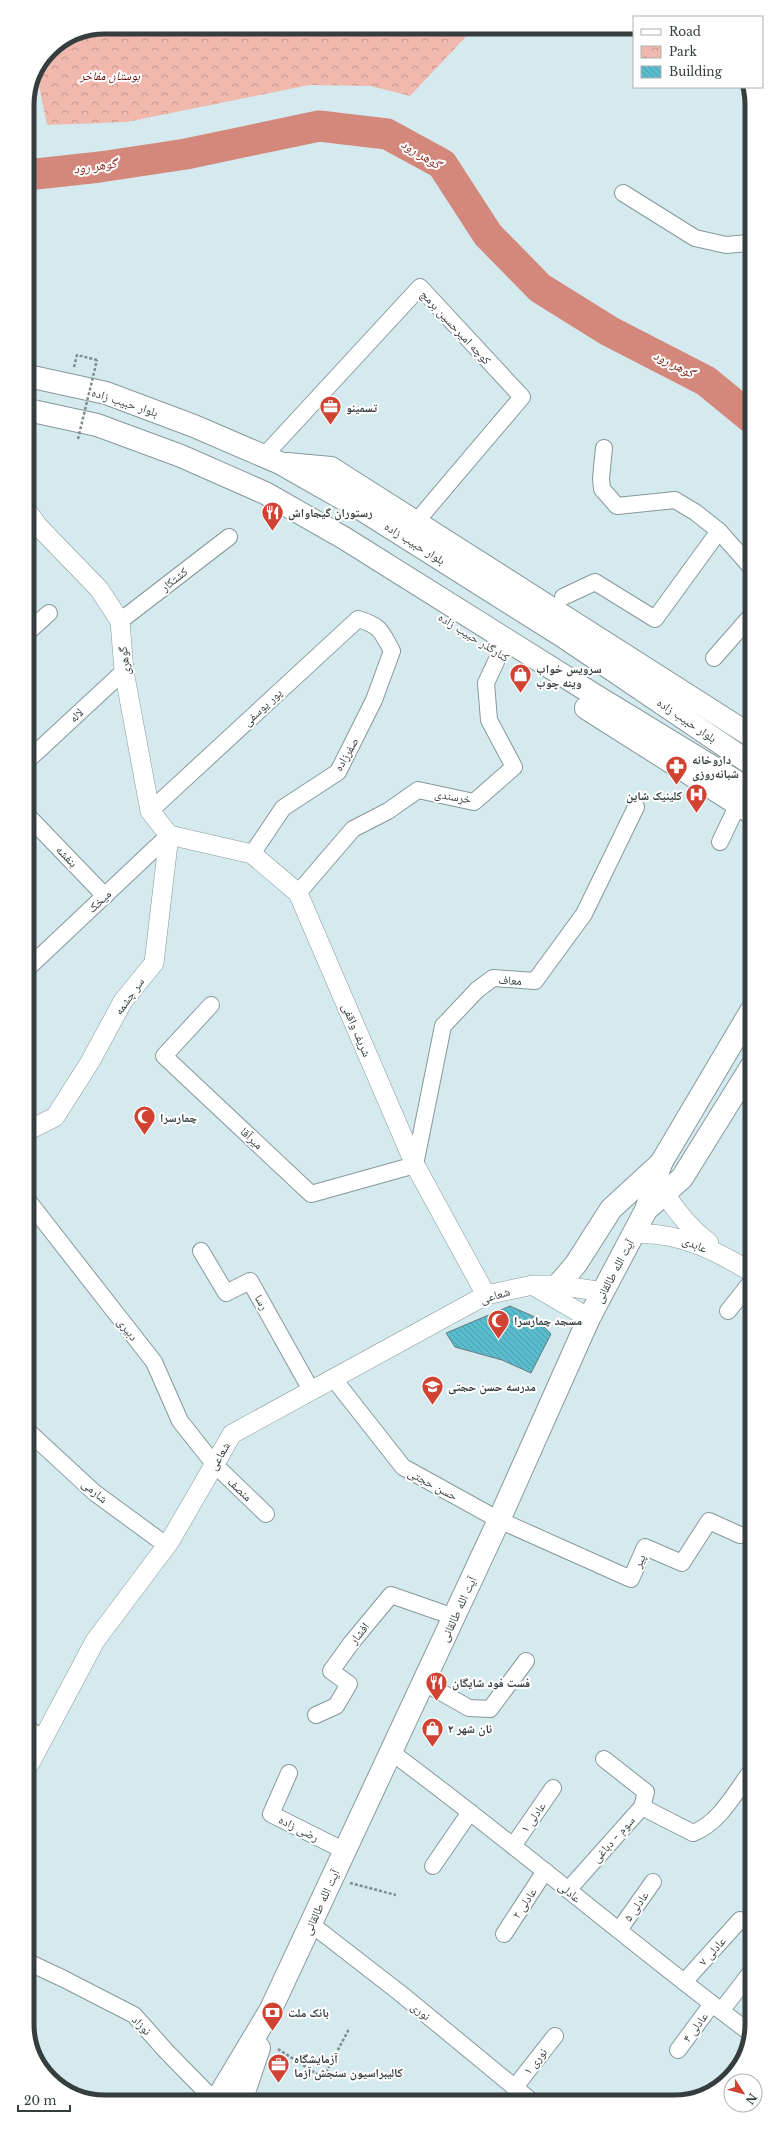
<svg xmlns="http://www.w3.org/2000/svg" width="779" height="2129" viewBox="0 0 779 2129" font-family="'Libre Baskerville','Noto Naskh Arabic',serif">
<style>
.park{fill:url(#park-crowns)}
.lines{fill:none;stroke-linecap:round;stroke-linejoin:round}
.river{stroke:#d3887b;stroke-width:31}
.building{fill:url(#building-back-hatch);stroke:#687b7f}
.minor-casing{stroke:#85999d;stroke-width:18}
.tertiary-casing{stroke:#85999d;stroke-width:20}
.secondary-casing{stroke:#85999d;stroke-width:24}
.primary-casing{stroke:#85999d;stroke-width:24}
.path{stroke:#7f8d90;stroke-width:2.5;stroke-dasharray:3 2;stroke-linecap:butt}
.minor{stroke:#fff;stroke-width:16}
.tertiary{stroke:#fff;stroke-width:19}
.secondary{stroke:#fff;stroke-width:22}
.primary{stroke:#fff;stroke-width:22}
.path-bridge{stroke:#7f8d90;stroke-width:2.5;stroke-dasharray:3 2;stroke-linecap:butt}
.labels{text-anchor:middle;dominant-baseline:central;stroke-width:4;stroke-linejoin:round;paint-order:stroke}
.park-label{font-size:12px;font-style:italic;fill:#610300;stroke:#fff}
.street-label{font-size:12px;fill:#353d3f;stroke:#fff}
.poi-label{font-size:12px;font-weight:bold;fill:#353d3f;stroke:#fff;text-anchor:start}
.water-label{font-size:13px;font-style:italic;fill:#852c21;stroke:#fff}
.rim{fill:none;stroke:#353d3f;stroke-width:5}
</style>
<defs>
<pattern id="park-crowns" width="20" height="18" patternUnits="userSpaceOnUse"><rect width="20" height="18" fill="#f1b8ae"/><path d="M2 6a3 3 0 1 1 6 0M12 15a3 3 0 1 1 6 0" fill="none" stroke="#c4978f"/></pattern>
<pattern id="building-back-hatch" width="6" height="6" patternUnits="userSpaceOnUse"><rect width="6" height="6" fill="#5abdce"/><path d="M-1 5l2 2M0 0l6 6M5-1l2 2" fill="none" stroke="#4b9ba9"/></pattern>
</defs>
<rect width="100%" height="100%" fill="#d5eaee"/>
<polygon class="park" points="105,27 475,27 410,96 371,86 309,85 127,122 47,125 36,71 50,50 75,33"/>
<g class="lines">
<polyline class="river" points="27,175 100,167 186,154 319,126 387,134 442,164 488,235 540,288 609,331 706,381 750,417"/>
</g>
<polygon class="building" points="510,1306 535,1317 551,1334 531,1373 502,1360 455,1347 446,1333"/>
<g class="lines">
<defs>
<g id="minor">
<polyline points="623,193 695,238 726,245 749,243"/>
<polyline points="604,448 601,478 602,489 617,506 675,500 695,512 719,531 750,566"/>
<polyline points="264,456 420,287 522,397 416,522"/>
<polyline points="563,597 595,582 655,619 719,531"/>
<polyline points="120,621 229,537"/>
<polyline points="28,632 49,613"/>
<polyline points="714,658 750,617"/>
<polyline points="28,760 124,671"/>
<path d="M150,811L358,619C381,626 381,631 392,651L374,700L338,772L283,808L252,854"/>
<polyline points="28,816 105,896"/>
<polyline points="720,842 738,804"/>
<polyline points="298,893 353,829 388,811 418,790 474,802 514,767 489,720 486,683 500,653"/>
<polyline points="28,968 169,835"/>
<polyline points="211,1005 164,1056 311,1194 415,1165 443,1026 477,990 493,978 535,981 584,914 636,807"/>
<polyline points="29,1202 154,1362 180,1421 214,1464 266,1514"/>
<polyline points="201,1251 226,1293 250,1281 311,1390"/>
<polyline points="728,1311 751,1282"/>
<polyline points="333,1378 403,1467 499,1520 631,1579 645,1547 682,1563 709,1521 740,1535"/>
<polyline points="29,1432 95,1493 166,1545"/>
<polyline points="423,1682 469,1708 490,1709 526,1661"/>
<polyline points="316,1715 336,1706 349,1684 331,1671 352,1642 391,1595 454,1617"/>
<polyline points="29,1729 42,1739"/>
<path d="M391,1752C513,1842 628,1941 749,2032"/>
<polyline points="604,1759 646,1792 642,1807"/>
<polyline points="289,1773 271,1814 345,1851"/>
<polyline points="513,1846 553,1788"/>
<polyline points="433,1866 470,1812"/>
<path d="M568,1890L642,1807L693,1833C720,1823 735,1792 752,1770"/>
<polyline points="311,1924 400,1993 530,2100"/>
<polyline points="619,1930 653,1882"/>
<polyline points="504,1934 545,1871"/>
<polyline points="30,1963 64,1979 134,2015 166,2051 215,2101"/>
<polyline points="684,1982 740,1920"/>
<polyline points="721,2011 752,1971"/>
<polyline points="678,2050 712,2004"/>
<polyline points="515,2087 555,2036"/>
</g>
<g id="tertiary">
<polyline points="28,512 38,526 99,589 120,621 124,671 150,811 169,835"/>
<polyline points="169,835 252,854 298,893 415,1165 486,1295"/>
<polyline points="29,1130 55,1117 90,1062 123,1001 154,963 169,835"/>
<path d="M665,1193C677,1214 690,1228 709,1243"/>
<path d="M634,1234C677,1231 715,1250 751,1272"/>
<polyline points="534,1286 589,1318"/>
<polyline points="29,1765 95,1641 170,1541 232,1434 486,1295 533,1285 558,1285 603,1292"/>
</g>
<polyline id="secondary" points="558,1285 576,1264 611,1209 661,1163"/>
<g id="primary">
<polyline points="28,376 106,393 194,426 280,463 361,509 564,637 750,763"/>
<polyline points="28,410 97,425 181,456 265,493 344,538 596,696 750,790"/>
<polyline points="287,464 331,468 750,735"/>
<polyline points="586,708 750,812"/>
<polyline points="647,1209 682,1178 751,1067"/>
<polyline points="216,2101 271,2009 499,1520 589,1318 646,1210 661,1163 751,1011"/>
<polyline points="241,2101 259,2048"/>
</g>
</defs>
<use href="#minor" class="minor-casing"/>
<use href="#tertiary" class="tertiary-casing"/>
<use href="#secondary" class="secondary-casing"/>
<use href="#primary" class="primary-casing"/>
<g class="path">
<polyline points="74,367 77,355 97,360"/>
<polyline points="350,1883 396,1895"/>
<polyline points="278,2049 323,2078 349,2029"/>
</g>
<use href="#minor" class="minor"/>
<use href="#tertiary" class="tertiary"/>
<use href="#secondary" class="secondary"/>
<use href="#primary" class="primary"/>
<polyline class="path-bridge" points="78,439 97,360"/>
</g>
<defs>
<symbol id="office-pin" viewBox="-11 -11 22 30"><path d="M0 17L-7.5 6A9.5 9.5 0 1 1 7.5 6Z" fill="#d04333" stroke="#fff"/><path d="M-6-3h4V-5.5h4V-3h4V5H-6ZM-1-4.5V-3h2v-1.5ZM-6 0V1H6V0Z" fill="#fff"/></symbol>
<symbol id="restaurant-pin" viewBox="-11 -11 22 30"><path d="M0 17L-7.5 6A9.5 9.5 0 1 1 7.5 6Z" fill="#d04333" stroke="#fff"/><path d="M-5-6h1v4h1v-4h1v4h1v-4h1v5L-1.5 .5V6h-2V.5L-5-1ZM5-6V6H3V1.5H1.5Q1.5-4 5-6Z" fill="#fff"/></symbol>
<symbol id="shop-pin" viewBox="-11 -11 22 30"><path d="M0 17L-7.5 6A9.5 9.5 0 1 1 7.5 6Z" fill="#d04333" stroke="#fff"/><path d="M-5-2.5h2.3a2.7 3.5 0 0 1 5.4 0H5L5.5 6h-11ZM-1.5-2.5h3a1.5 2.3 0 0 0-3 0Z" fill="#fff"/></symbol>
<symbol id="pharmacy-pin" viewBox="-11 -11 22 30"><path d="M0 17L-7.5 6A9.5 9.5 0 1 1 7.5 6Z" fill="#d04333" stroke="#fff"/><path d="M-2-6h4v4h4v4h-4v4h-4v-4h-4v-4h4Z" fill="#fff"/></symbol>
<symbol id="hospital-pin" viewBox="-11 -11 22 30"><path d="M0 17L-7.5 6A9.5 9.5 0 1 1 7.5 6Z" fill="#d04333" stroke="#fff"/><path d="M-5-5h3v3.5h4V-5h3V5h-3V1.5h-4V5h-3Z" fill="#fff"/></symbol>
<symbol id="mosque-pin" viewBox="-11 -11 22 30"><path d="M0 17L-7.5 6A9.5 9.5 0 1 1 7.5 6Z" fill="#d04333" stroke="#fff"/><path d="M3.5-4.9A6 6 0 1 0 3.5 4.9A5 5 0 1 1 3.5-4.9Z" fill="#fff"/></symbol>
<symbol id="school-pin" viewBox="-11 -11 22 30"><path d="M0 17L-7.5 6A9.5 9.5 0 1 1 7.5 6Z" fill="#d04333" stroke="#fff"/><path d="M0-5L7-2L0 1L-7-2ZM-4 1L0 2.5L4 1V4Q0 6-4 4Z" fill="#fff"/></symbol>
<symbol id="bank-pin" viewBox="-11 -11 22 30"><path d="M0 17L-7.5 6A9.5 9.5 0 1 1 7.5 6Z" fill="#d04333" stroke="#fff"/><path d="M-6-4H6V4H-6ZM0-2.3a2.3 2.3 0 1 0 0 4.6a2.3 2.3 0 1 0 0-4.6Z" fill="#fff"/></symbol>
</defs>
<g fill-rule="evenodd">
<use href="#office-pin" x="318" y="394" width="25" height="34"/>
<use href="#restaurant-pin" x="260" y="500" width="25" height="34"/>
<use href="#shop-pin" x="508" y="662" width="25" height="34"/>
<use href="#pharmacy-pin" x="664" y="754" width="25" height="34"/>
<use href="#hospital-pin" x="684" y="782" width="25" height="34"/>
<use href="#mosque-pin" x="132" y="1104" width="25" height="34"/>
<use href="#mosque-pin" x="486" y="1308" width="25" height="34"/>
<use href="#school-pin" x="420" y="1374" width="25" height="34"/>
<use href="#restaurant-pin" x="424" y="1670" width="25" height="34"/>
<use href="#shop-pin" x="420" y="1716" width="25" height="34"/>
<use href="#bank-pin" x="260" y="2000" width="25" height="34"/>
<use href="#office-pin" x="266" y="2052" width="25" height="34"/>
</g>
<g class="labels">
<g class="park-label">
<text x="110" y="75">بوستان مفاخر</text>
</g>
<g class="street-label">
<text transform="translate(456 327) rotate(47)">کوچه امیرحسین برمچ</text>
<text transform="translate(125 402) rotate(18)">بلوار حبیب زاده</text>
<text transform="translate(415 543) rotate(32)">بلوار حبیب زاده</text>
<text transform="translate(174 579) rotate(-38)">کشتکار</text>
<text transform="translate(474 637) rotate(32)">کنارگذر حبیب زاده</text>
<text transform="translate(124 661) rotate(-97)">گوهری</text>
<text transform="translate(262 707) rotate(-43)">پور یوسفی</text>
<text transform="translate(76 715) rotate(-43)">لاله</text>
<text transform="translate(687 720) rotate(34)">بلوار حبیب زاده</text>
<text transform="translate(346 754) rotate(-60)">صفرزاده</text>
<text transform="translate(453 796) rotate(9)">خرسندی</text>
<text transform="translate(67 856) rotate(46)">بنفشه</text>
<text transform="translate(99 901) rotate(-43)">میخک</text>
<text transform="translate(510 980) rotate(3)">معاف</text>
<text transform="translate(129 996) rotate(-55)">سر چشمه</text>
<text transform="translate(357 1030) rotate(67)">شریف واقفی</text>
<text transform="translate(252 1138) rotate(43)">میرآقا</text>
<text transform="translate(695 1244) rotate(22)">عابدی</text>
<text transform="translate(614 1271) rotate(-62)">آیت الله طالقانی</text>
<text transform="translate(495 1295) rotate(-17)">شعاعی</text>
<text transform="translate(262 1302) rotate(61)">رسا</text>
<text transform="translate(128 1329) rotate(52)">دبیری</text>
<text transform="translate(219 1456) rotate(-60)">شعاعی</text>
<text transform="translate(433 1484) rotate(28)">حسن حجتی</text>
<text transform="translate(240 1489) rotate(43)">منصف</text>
<text transform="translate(95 1491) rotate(40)">شارمی</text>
<text transform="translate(639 1561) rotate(-67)">پیر</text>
<text transform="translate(458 1609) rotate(-65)">آیت الله طالقانی</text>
<text transform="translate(359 1633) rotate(-51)">افشار</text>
<text transform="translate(533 1817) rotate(-55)">عادلی ۱</text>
<text transform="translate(299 1828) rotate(27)">رضی زاده</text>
<text transform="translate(613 1839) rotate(-48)">سوم - دباغی</text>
<text transform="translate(570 1892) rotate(39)">عادلی</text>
<text transform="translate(321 1902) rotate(-65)">آیت الله طالقانی</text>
<text transform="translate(524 1903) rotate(-56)">عادلی ۲</text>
<text transform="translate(636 1906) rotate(-55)">عادلی ۵</text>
<text transform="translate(712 1951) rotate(-48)">عادلی ۷</text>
<text transform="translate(421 2011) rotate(39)">نوری</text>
<text transform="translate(142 2025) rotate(46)">نوزاد</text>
<text transform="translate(695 2027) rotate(-54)">عادلی ۴</text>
<text transform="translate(535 2061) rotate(-52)">نوری ۱</text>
</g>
<g class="poi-label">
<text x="346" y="407">تسمینو</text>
<text x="288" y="512">رستوران گیجاواش</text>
<text x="536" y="668">سرویس خواب<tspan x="536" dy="14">وینه چوب</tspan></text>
<text x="692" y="759">داروخانه<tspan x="692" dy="14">شبانه‌روزی</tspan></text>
<text x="682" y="795" text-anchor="end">کلینیک شاین</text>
<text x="160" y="1117">چمارسرا</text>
<text x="514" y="1320">مسجد چمارسرا</text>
<text x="448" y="1386">مدرسه حسن حجتی</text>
<text x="452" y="1682">فست فود شایگان</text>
<text x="448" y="1728">نان شهر ۲</text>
<text x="288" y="2012">بانک ملت</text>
<text x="294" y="2058">آزمایشگاه<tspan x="294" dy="14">کالیبراسیون سنجش آزما</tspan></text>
</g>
<g class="water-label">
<text transform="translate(421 154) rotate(32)">گوهر رود</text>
<text transform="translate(95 166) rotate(-8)">گوهر رود</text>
<text transform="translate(674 364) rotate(27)">گوهر رود</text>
</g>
</g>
<path d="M0 0H779V2129H0ZM105 34H674A71 71 0 0 1 745 105V2024A71 71 0 0 1 674 2095H105A71 71 0 0 1 34 2024V105A71 71 0 0 1 105 34Z" fill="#fff" fill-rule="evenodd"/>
<path class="rim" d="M105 34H674A71 71 0 0 1 745 105V2024A71 71 0 0 1 674 2095H105A71 71 0 0 1 34 2024V105A71 71 0 0 1 105 34Z"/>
<rect x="633" y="16" width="130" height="72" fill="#ffffff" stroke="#aeb1b2"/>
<rect x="641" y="29" width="20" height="6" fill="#ffffff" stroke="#aeb1b2"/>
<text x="669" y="36" font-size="12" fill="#353d3f">Road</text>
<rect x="641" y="46" width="20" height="12" fill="url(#park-crowns)" stroke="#aeb1b2"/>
<text x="669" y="56" font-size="12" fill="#353d3f">Park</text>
<rect x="641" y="66" width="20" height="12" fill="url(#building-back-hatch)" stroke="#aeb1b2"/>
<text x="669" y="76" font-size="12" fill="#353d3f">Building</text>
<g transform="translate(743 2093) rotate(126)"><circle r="19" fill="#ffffff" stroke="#aeb1b2"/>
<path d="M0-3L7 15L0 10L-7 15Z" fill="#d04333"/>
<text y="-6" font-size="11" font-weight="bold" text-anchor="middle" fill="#353d3f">N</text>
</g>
<path d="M18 2105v6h52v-6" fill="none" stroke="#353d3f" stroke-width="2"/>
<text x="24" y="2105" font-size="12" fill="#353d3f" stroke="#ffffff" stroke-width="3" paint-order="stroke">20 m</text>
</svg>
